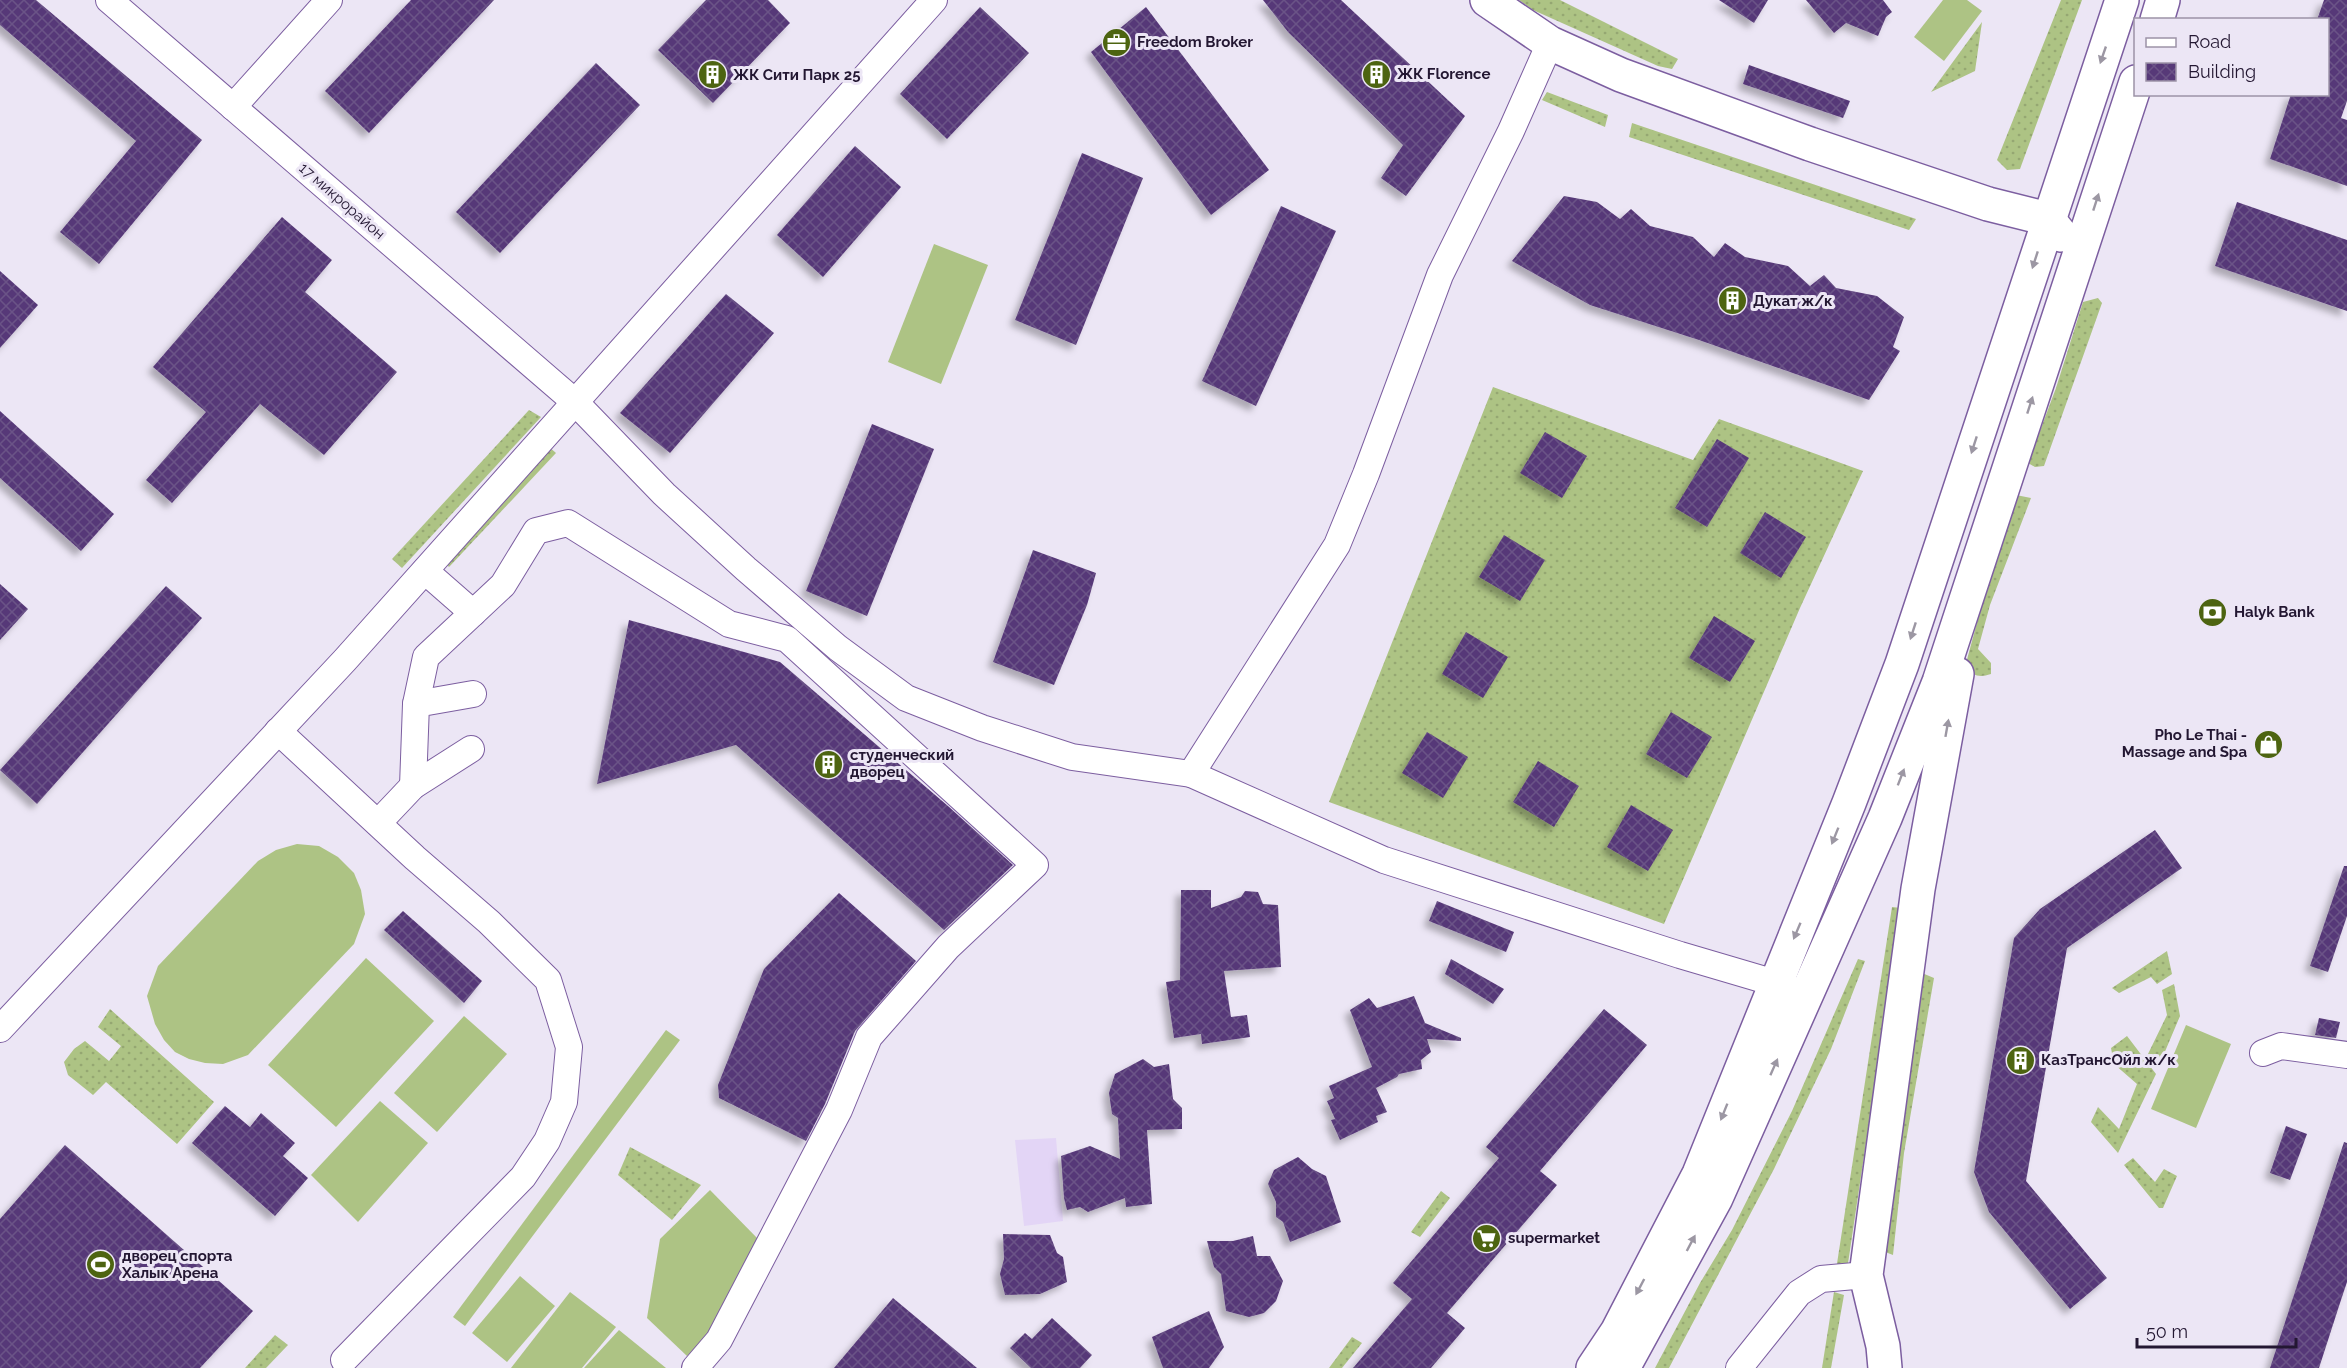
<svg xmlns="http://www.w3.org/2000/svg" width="2347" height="1368" viewBox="0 0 2347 1368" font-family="Raleway,sans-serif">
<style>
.built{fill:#e3d5f6}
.grass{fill:url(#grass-dots)}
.garden{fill:#adc384}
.building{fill:url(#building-cross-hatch);filter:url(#shadow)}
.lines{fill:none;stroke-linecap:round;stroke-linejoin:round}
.street-casing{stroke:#7c5ea0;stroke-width:28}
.secondary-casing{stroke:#7c5ea0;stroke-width:36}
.street{stroke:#fff;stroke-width:26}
.secondary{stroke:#fff;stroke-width:33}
.oneway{fill:#9c97a3}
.labels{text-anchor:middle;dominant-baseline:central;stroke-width:6;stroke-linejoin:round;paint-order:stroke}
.poi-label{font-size:15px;font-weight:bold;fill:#231732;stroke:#ece6f5;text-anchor:start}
.street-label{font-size:15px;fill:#231732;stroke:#ece6f5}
</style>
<defs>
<pattern id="grass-dots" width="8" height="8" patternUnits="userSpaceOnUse" patternTransform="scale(1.5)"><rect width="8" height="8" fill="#adc384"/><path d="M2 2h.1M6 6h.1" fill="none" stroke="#95a772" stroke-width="1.8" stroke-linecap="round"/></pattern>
<pattern id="building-cross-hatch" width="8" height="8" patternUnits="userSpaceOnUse" patternTransform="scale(1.5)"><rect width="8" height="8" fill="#573978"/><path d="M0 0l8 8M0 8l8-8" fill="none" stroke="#6b5387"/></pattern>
<filter id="shadow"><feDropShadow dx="-5.5" dy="5.5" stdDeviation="3" flood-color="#0004"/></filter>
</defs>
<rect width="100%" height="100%" fill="#ece6f5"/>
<polygon class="built" points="1056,1138 1063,1221 1024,1226 1015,1140"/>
<g class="grass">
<polygon points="1519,0 1560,0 1678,59 1672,69 1658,66 1533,10"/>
<polygon points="2061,0 2082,0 2020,169 2007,170 1997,160"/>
<polygon points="1982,22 1975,71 1931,92"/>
<polygon points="1547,92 1608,115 1605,127 1542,100"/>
<polygon points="1632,123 1916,219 1909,230 1629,137"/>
<polygon points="2098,298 2102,303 2044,466 2035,467 2028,463 2056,388 2083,302"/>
<polygon points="1493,387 1693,460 1719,419 1863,471 1800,608 1664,924 1329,802"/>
<polygon points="529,410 541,417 402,568 392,559"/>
<polygon points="548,446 556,453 449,567 444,561"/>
<path d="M2016,495L2031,498L1990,605L1978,649L1991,663V674C1979,678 1974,676 1965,667L1985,593Z"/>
<polygon points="1892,907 1901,908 1847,1270 1836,1270"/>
<polygon points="2167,951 2172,974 2157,984 2151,977 2119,993 2112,988"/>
<polygon points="1858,959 1865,961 1831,1049 1774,1169 1669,1368 1655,1368 1700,1283 1732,1230 1792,1111"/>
<polygon points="1922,973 1934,978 1904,1153 1893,1255 1880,1250"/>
<polygon points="2174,984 2180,1016 2161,1061 2148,1054 2167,1015 2162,990"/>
<polygon points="110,1009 214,1102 177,1144 106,1082 93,1095 68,1075 64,1062 74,1049 85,1041 109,1061 121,1046 98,1027"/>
<polygon points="2127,1036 2156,1074 2118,1153 2091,1122 2098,1107 2119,1129 2137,1084 2114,1064 2111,1048"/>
<polygon points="630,1147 701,1185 672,1220 618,1175"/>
<polygon points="2133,1158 2155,1182 2164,1169 2177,1176 2163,1208 2159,1208 2124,1165"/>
<polygon points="1441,1191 1450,1198 1420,1237 1411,1232"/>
<polygon points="1834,1292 1844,1295 1831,1368 1822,1368"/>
<polygon points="275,1335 288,1345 266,1368 245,1368"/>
<polygon points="1352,1337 1362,1343 1342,1368 1329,1368"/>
</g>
<g class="garden">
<polygon points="1943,0 1967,0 1982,11 1944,61 1914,37"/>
<polygon points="934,244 988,265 941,384 888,362"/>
<polygon points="297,844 319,846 338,857 354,873 361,890 365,914 354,944 248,1055 223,1064 205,1063 189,1059 175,1052 164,1040 155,1024 147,996 158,966 258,861 276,850"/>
<polygon points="366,958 434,1021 336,1127 268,1065"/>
<polygon points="464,1016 507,1054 437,1132 394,1093"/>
<polygon points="2186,1025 2231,1044 2196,1128 2151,1109"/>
<polygon points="666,1030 680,1040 465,1326 453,1317"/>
<polygon points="380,1101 428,1143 358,1222 311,1175"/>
<polygon points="710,1190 759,1240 710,1334 687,1356 647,1318 660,1239"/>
<polygon points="520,1276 555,1306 507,1362 472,1333"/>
<polygon points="570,1292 616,1327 582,1368 511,1368"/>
<polygon points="619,1330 666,1368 584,1368"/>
</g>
<g class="building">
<polygon points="0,0 36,0 202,140 99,264 60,232 136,141 0,25"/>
<polygon points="411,0 494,0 369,133 325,91"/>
<polygon points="706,0 768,0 790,23 713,103 658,50"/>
<polygon points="1263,0 1341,0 1465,116 1406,196 1381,178 1403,145 1288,32"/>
<polygon points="1719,0 1768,0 1754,23"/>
<polygon points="1806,0 1883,0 1892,12 1886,17 1878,36 1846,23 1834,33"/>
<polygon points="2324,0 2347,0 2347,101 2341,118 2347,120 2347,186 2270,159 2291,94 2328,94 2328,20 2317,20"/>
<polygon points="980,7 1029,53 947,139 900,94"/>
<polygon points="1146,7 1269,170 1211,215 1091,52"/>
<polygon points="596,63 640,105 500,253 456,212"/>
<polygon points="1749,65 1850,101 1843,118 1743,84"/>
<polygon points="855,146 901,187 823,277 777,235"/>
<polygon points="1082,153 1143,178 1076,345 1015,320"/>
<polygon points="1564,196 1597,202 1620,219 1631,209 1650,226 1693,237 1714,257 1725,243 1745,257 1788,266 1810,286 1824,275 1836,288 1877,296 1904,317 1893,347 1900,351 1869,400 1699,340 1590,305 1512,261"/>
<polygon points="2237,202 2347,240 2347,311 2215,266"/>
<polygon points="1281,206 1336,231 1256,406 1202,381"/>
<polygon points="282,217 332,260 305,292 397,372 324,455 260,404 172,503 146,480 206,412 153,367"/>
<polygon points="0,271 38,305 0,348"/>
<polygon points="726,294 774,333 670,453 620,413"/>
<polygon points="0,411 114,514 81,551 0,478"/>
<polygon points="872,424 934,449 867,616 806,591"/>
<polygon points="1545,432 1587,456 1562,498 1520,473"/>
<polygon points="1717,439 1749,458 1707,527 1675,508"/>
<polygon points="1765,512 1806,537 1781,578 1740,553"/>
<polygon points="1504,535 1545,560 1520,601 1479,577"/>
<polygon points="1033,550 1096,573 1087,605 1054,685 993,662"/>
<polygon points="0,584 28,609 0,640"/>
<polygon points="166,586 202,618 37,804 0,770"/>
<polygon points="1714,616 1755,641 1730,682 1689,658"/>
<polygon points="629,620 780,662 948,806 1013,865 944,930 736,745 597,784"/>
<polygon points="1466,632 1508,657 1483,698 1442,674"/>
<polygon points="1671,712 1712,737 1687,778 1646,754"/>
<polygon points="1427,732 1468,757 1443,798 1402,773"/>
<polygon points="1538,761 1579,786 1554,827 1513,802"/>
<polygon points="1631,805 1673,830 1648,871 1607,847"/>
<polygon points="2155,830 2182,868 2067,948 2026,1181 2107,1278 2070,1309 1989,1212 1974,1172 2014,938 2040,909"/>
<polygon points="2344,866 2347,866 2347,916 2328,972 2310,966"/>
<polygon points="1181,890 1211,890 1211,908 1241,897 1245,891 1258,892 1263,904 1278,905 1281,967 1224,971 1231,1017 1247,1015 1250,1037 1202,1044 1201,1034 1174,1038 1166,982 1180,980"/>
<polygon points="839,893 916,961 855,1031 825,1104 806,1141 719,1098 718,1085 764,969"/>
<polygon points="1437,901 1514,932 1506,952 1429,921"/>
<polygon points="403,911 482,981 464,1003 384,930"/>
<polygon points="1451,959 1504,989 1493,1004 1445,974"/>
<polygon points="1414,996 1425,1023 1461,1038 1461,1041 1427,1039 1431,1052 1421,1060 1422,1069 1399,1074 1397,1077 1376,1088 1387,1112 1376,1116 1378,1122 1340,1140 1331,1120 1335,1119 1327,1101 1334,1098 1329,1086 1372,1067 1350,1010 1369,998 1377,1008"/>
<polygon points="1604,1009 1647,1045 1540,1171 1557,1185 1447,1313 1465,1328 1431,1368 1353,1368 1412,1299 1393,1283 1499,1158 1486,1147"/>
<polygon points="2319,1018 2340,1022 2336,1038 2315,1035"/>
<polygon points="1143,1059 1154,1067 1169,1064 1173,1099 1182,1108 1182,1129 1147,1130 1152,1204 1126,1207 1125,1198 1088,1212 1080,1207 1067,1210 1064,1198 1061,1156 1090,1146 1120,1159 1118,1118 1112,1114 1109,1093 1115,1074"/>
<polygon points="225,1106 250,1127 261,1113 295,1143 283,1156 308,1178 275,1216 192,1143"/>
<polygon points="2286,1126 2307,1134 2290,1180 2270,1173"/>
<polygon points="2344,1142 2347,1143 2347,1282 2340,1303 2319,1368 2270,1368"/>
<polygon points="65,1145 253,1311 200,1368 0,1368 0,1219"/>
<polygon points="1298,1157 1312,1169 1326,1176 1341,1222 1290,1242 1283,1222 1276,1217 1276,1202 1268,1184 1274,1170"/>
<polygon points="1003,1234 1050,1235 1057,1253 1063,1257 1067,1282 1040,1294 1005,1295 1000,1274 1004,1259"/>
<polygon points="1253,1236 1257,1256 1270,1256 1283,1281 1276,1301 1264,1313 1249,1317 1226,1311 1221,1274 1214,1267 1207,1241 1233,1241"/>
<polygon points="893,1298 977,1368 834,1368"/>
<polygon points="1209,1311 1224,1347 1209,1368 1163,1368 1152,1337"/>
<polygon points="1052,1318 1092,1355 1080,1368 1031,1368 1010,1348 1025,1333 1032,1339"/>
</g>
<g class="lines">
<defs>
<g id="street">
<polyline points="109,0 575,402 664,494 746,569 838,648 906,698 982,728 1072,757 1191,774 1384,860 1680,955 1775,983 1792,990"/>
<polyline points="233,107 329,0"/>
<polyline points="425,571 473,613"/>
<polyline points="416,704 426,657 503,585 536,531 568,523 729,624 787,639 1035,865 948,947 869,1037 839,1110 719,1340 695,1368"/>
<polyline points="278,731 415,858 489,922 548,980 569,1047 564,1102 547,1141 523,1177 344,1360"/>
<polyline points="1191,774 1337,545 1366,474 1440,275 1511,131 1550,43"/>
<polyline points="413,786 416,704 473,694"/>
<polyline points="378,823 413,786 471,749"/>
<polyline points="0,1029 345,660 934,0"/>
<polyline points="2263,1053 2281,1046 2347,1055"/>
<polyline points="1739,1368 1799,1293 1821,1279 1866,1275"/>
</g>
<g id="secondary">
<polyline points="1487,0 1550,43 1621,75 1810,144 1988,204 2048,219 2061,235"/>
<polyline points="2157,20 2163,0"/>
<polyline points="1593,1368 1617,1332 1699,1174 1849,803 1902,664 2122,0"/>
<polyline points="1623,1368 1716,1198 1885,818 1939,682 2136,82"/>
<polyline points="1885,1368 1883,1346 1866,1275 1918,889 1957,674"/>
</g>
</defs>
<use href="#street" class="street-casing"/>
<use href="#secondary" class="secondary-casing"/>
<use href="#street" class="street"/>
<use href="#secondary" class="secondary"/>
</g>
<defs><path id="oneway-solid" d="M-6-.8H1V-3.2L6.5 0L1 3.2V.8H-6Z" transform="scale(1.5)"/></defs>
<g class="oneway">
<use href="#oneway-solid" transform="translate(2103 55) rotate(109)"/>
<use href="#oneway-solid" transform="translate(2096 202) rotate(-72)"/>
<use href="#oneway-solid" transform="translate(2035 260) rotate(108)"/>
<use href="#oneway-solid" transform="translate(2030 405) rotate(-72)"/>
<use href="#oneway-solid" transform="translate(1974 445) rotate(108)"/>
<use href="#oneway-solid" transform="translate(1913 631) rotate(108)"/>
<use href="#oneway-solid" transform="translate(1947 728) rotate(-80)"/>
<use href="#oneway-solid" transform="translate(1901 777) rotate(-69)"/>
<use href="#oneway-solid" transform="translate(1835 836) rotate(112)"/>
<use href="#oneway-solid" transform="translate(1797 931) rotate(113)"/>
<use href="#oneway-solid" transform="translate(1774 1067) rotate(-66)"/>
<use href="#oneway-solid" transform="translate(1724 1112) rotate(112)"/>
<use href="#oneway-solid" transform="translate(1691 1243) rotate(-62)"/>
<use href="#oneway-solid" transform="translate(1640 1287) rotate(118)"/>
</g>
<defs>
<symbol id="office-disc" viewBox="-11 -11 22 22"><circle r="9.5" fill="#4d6411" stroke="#ece6f5"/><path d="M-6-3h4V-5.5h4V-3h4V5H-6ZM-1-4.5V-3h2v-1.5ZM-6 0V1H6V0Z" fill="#fff"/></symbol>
<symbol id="building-disc" viewBox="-11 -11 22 22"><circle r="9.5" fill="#4d6411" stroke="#ece6f5"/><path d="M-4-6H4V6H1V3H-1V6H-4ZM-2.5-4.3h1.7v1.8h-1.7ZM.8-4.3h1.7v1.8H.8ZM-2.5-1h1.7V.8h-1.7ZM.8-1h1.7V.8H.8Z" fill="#fff"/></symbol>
<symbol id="bank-disc" viewBox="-11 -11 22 22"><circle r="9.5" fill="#4d6411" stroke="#ece6f5"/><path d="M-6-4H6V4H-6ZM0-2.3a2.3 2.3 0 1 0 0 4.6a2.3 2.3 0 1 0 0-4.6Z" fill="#fff"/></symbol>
<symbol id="shop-disc" viewBox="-11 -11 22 22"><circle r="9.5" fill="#4d6411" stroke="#ece6f5"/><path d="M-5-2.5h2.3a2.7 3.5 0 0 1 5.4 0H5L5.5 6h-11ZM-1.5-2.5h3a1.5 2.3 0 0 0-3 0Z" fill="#fff"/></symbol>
<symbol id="supermarket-disc" viewBox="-11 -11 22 22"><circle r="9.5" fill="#4d6411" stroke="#ece6f5"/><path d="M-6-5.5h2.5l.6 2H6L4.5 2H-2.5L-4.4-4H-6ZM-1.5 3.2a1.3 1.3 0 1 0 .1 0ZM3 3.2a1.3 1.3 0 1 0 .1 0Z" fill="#fff"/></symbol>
<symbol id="stadium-disc" viewBox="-11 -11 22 22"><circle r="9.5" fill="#4d6411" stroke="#ece6f5"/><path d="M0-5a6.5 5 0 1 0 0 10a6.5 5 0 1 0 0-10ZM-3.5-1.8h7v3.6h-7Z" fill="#fff"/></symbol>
</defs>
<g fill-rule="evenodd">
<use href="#office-disc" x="1100" y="26" width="33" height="33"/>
<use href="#building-disc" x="1360" y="58" width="33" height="33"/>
<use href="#building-disc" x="696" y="58" width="33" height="33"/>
<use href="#building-disc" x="1716" y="284" width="33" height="33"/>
<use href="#bank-disc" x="2196" y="596" width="33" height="33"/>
<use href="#shop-disc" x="2252" y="728" width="33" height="33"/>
<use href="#building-disc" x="812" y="748" width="33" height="33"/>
<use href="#building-disc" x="2004" y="1044" width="33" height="33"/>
<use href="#supermarket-disc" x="1470" y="1222" width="33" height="33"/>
<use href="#stadium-disc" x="84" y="1248" width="33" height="33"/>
</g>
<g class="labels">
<g class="poi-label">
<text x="1137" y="42">Freedom Broker</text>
<text x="1397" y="74">ЖК Florence</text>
<text x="733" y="75">ЖК Сити Парк 25</text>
<text x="1753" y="301">Дукат ж/к</text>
<text x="2234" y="612">Halyk Bank</text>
<text x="2247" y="735" text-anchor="end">Pho Le Thai -<tspan x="2247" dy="17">Massage and Spa</tspan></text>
<text x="850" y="755">студенческий<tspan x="850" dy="17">дворец</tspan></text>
<text x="2041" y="1060">КазТрансОйл ж/к</text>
<text x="1508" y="1238">supermarket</text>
<text x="122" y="1256">дворец спорта<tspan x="122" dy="17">Халык Арена</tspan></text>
</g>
<g class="street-label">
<text transform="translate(342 201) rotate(41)">17 микрорайон</text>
</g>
</g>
<rect x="2134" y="18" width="195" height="78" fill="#ece6f5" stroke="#9c93a7" stroke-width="1.5"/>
<rect x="2146" y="38" width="30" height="9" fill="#ffffff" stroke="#9c93a7" stroke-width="1.5"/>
<text x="2188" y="48" font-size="18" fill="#231732">Road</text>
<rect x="2146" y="63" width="30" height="18" fill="url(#building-cross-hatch)" stroke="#9c93a7" stroke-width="1.5"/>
<text x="2188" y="78" font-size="18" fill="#231732">Building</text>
<path d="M2137 1338v9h159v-9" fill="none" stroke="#231732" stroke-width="3"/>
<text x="2146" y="1338" font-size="18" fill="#231732" stroke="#ece6f5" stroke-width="4.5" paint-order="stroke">50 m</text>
</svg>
